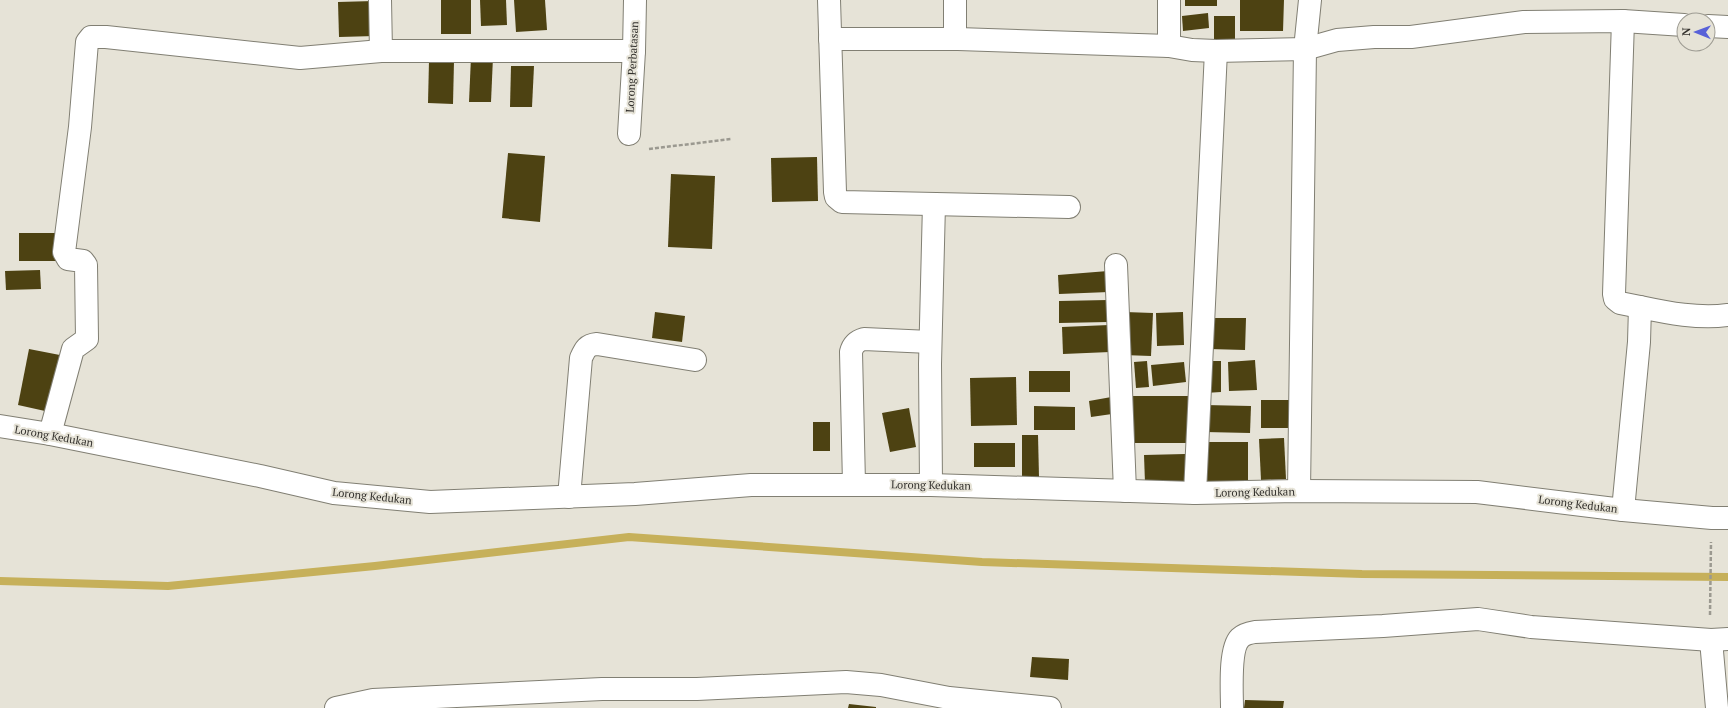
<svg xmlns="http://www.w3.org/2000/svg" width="1728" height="708" viewBox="0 0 1728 708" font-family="'PT Serif',serif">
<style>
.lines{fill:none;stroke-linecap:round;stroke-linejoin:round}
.stream{stroke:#c6b05a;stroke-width:8}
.building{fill:#4d4212}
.minor-casing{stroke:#817f73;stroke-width:24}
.path{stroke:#9b9990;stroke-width:2.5;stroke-dasharray:4 2;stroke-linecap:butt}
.minor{stroke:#fff;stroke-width:22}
.labels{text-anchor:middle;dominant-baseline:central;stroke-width:4;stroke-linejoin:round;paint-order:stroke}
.street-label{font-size:11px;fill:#33312d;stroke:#e6e3d7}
</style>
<rect width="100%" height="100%" fill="#e6e3d7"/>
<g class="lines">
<polyline class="stream" points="0,581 168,586 375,566 629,537 982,562 1362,574 1728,577"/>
</g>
<g class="building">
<rect x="441" y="0" width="30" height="34"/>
<polygon points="480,0 506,0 507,25 481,26"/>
<polygon points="514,0 545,0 547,30 516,32"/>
<rect x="1185" y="0" width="32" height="6"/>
<polygon points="1240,0 1284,0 1283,31 1240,31"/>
<polygon points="374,1 375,36 339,37 338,2"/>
<polygon points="1208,13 1209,28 1183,31 1182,16"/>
<rect x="1214" y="16" width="21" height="31"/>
<polygon points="471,57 493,57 491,102 469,102"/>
<polygon points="429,61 454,61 453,104 428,103"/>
<polygon points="511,66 534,66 532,107 510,107"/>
<polygon points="508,153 545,156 540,222 502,218"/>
<polygon points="817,157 818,201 772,202 771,158"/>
<polygon points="671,174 715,176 712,249 668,247"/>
<rect x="19" y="233" width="40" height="28"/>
<polygon points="40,270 41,289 6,290 5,271"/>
<polygon points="1108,271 1109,292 1059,294 1058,275"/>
<polygon points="1108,300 1108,322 1059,323 1059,301"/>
<polygon points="655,312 685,316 682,342 652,338"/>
<polygon points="1125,312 1153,313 1151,356 1123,355"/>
<polygon points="1183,312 1184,345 1157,346 1156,313"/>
<polygon points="1209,318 1246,318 1245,350 1209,349"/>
<polygon points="1109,325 1110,352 1063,354 1062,327"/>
<polygon points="29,349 65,356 54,413 18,405"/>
<polygon points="1255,360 1257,390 1229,391 1228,362"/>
<polygon points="1147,361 1149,387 1136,388 1134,362"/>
<polygon points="1205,361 1221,361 1221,392 1205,393"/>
<polygon points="1184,362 1186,382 1153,386 1151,365"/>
<rect x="1029" y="371" width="41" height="21"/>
<polygon points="1016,377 1017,425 971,426 970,378"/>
<polygon points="1117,396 1119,413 1091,417 1089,401"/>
<polygon points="1132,396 1188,396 1189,443 1132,443"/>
<rect x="1261" y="400" width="28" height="28"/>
<polygon points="1205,405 1251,406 1250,433 1205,432"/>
<polygon points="1034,406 1075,407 1075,430 1034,430"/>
<polygon points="909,408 916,447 890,452 882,413"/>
<rect x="813" y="422" width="17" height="29"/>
<polygon points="1022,435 1038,435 1039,477 1022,477"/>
<polygon points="1284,438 1286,479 1261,480 1259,439"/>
<polygon points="1205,442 1248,442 1248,486 1205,485"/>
<rect x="974" y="443" width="41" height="24"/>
<polygon points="1185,454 1186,482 1145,483 1144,455"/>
<polygon points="1032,657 1069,659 1068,680 1030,677"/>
<polygon points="1245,700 1284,701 1283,708 1244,708"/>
<polygon points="849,704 876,707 876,708 848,708"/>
</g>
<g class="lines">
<defs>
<g id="minor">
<polyline points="380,0 381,51"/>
<polyline points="829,0 835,192 836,197 842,202 1069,207"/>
<polyline points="1623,21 1614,294 1615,299 1620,303 1640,307"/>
<polyline points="1708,26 1728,27"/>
<polyline points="830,39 958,39 1169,46 1192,50 1216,51 1305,49 1337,40 1374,37 1411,37 1524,22 1623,21 1684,25"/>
<polyline points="955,39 955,0"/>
<polyline points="1169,46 1169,0"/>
<polyline points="629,134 634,51 635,0"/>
<polyline points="1116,265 1125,491"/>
<polyline points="0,426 50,434 260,476 334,493 430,502 635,494 751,485 931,485 1195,493 1299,491 1477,492 1623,510 1712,518 1728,518"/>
<polyline points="50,434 73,349 87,339 86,265 83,261 68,259 64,252 80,127 87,42 91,37 106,37 300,58 381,51 634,51"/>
<path d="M854,484L851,352C853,344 857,341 864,339L930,342"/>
<polyline points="931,485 930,364 934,204"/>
<polyline points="1299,491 1305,49 1310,0"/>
<polyline points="1195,493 1216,51"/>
<path d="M569,497L581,358C585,349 587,345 597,344L695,360"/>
<path d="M1623,510L1639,342L1640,307C1668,313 1699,319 1728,315"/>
<polyline points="1711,640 1717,708"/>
<polyline points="336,708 373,700 602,689 697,689 846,682 881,685 949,698 1050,708"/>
<path d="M1232,708C1232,692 1229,649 1240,638C1244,634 1249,633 1255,632L1383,626L1478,619L1531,627L1711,640L1728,639"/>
</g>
</defs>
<use href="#minor" class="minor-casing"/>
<g class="path">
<polyline points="649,149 731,139"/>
<polyline points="1710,615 1711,542"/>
</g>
<use href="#minor" class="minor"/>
</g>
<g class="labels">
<g class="street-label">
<text transform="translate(632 67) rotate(-87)">Lorong Perbatasan</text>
<text transform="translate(54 436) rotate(10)">Lorong Kedukan</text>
<text transform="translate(931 485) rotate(1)">Lorong Kedukan</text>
<text transform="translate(1255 492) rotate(-1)">Lorong Kedukan</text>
<text transform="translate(372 496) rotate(6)">Lorong Kedukan</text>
<text transform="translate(1578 504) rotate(7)">Lorong Kedukan</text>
</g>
</g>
<g transform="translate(1696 32) rotate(271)"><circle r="19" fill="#e6e3d7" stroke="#9e9c93"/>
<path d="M0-3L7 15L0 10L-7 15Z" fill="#5861d8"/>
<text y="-6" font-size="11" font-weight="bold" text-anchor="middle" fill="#33312d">N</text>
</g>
</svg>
